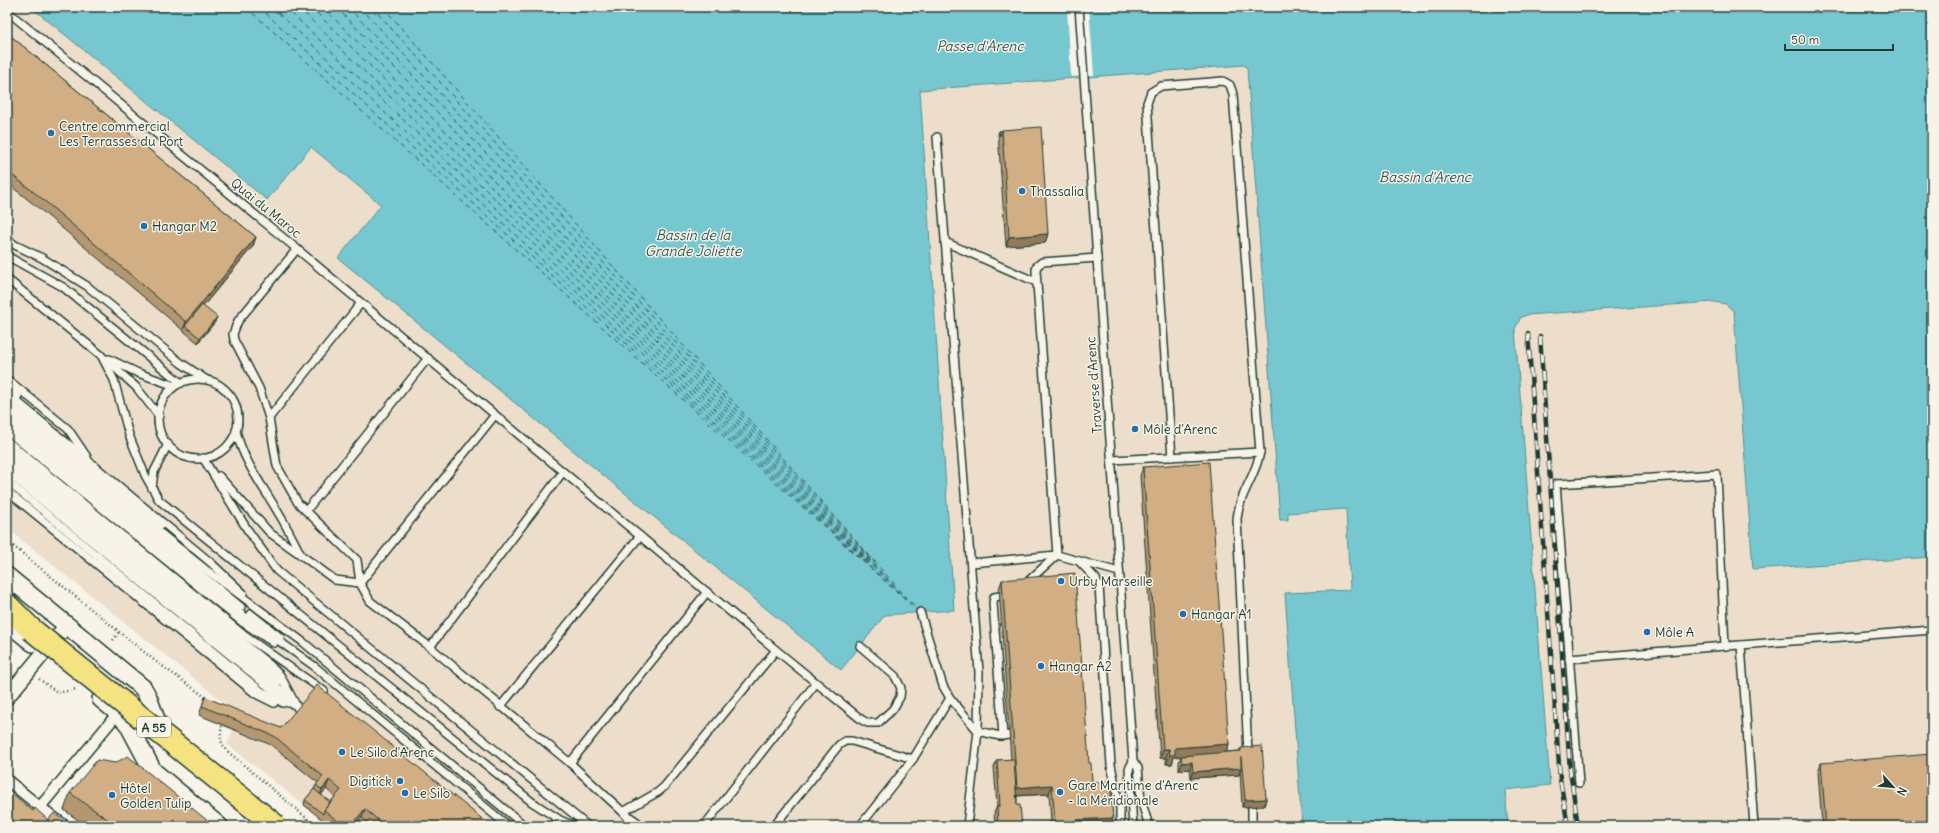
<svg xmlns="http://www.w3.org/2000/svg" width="1939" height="833" viewBox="0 0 1939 833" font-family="Delius,sans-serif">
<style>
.built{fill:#ecdeca}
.water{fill:#77c7d0;stroke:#549092}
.pier{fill:#f7f3e8}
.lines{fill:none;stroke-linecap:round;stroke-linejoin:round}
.ferry{stroke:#315953;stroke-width:1;stroke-dasharray:5 4;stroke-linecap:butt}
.service-casing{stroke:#1f3d34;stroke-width:10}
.pedestrian-casing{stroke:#1f3d34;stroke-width:13}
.minor-casing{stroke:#1f3d34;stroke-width:17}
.tertiary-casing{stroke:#1f3d34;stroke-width:20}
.motorway-casing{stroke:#1f3d34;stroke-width:25}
.path{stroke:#1f3d34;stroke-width:2.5;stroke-dasharray:1 3;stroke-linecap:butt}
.service{stroke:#f7f3e8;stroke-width:7}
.pedestrian{stroke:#f7f3e8;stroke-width:10}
.minor{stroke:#f7f3e8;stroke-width:14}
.tertiary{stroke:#f7f3e8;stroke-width:17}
.motorway{stroke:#f5e382;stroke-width:22}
.rail-casing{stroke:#1f3d34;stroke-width:4.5}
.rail{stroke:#f7f3e8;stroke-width:3;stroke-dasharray:9;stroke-linecap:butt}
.motorway-bridge-casing{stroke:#1f3d34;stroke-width:25;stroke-linecap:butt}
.motorway-bridge{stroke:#f5e382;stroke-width:22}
.wall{fill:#b49671;stroke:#1f3d34;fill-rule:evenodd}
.shaded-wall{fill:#927a5c;stroke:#1f3d34}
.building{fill:#d1ae83;stroke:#1f3d34}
.poi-dot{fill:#1f6fb2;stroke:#f7f3e8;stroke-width:1.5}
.labels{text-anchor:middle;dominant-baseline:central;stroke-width:3;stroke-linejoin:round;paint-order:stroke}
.shield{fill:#f7f3e8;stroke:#60746a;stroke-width:1}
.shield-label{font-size:12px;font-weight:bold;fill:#1f3d34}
.poi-label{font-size:13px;fill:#1f3d34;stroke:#f7f3e8;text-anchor:start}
.street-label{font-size:13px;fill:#1f3d34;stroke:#f7f3e8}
.water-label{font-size:14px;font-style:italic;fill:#315953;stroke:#f7f3e8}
</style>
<rect width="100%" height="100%" fill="#f7f3e8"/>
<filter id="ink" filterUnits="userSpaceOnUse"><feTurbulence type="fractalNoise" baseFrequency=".025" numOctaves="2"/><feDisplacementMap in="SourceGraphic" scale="8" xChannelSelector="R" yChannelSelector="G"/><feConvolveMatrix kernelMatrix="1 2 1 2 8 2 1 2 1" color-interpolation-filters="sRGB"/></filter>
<g filter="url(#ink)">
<g class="built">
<polygon points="7,7 31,7 267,200 311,147 381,205 338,258 883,617 885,615 954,610 920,90 1244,65 1247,68 1280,520 1288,520 1287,513 1346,509 1350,590 1285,594 1302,826 330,826 227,744 239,717 236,712 7,528"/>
<polygon points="1714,302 1726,304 1734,312 1753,569 1932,557 1932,826 1508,826 1505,790 1550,785 1515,329 1518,322 1521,317 1527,315"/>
</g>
<polygon class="water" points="31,7 1932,7 1932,557 1753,569 1734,312 1726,304 1714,302 1527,315 1521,317 1515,329 1550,785 1505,790 1508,826 1302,826 1285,593 1350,590 1346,509 1288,513 1288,520 1280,520 1247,68 1244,65 920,90 954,610 885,615 841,670 338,258 381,205 311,147 267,200"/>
<polygon class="pier" points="1067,7 1089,7 1094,75 1071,77"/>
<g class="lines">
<g class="ferry">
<polyline points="246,7 918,611"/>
<polyline points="259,7 870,567"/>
<polyline points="272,7 894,589"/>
<polyline points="285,7 870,565"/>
<polyline points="298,7 895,588"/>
<polyline points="311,7 872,565"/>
<polyline points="323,7 902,595"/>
<polyline points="336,7 873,564"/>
<polyline points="348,7 897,589"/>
<polyline points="360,7 874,563"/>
<polyline points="372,7 898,588"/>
<polyline points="383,7 877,564"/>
<polyline points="895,589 903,597"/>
<polyline points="898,589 908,600"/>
<polyline points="903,596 911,603"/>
<polyline points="911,602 915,607"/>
</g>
<defs>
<g id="service">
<polyline points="1079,7 1133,761"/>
<polyline points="7,11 297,249 238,321 233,334 234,340 259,388 269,418 277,466 298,503 357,560 360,583"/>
<polyline points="937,137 979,672 978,731 1000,736 1010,735"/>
<polyline points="7,239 15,245 42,258 87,286 181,363 205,379"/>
<polyline points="945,242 1036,282"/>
<polyline points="297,249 776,650 862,720 868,723 878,723 893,709 900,697 901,688 895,676 860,646"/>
<polyline points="7,256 63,287 181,383"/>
<polyline points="7,279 101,355 114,380 129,435 145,475 159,500 532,802 560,820 574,826"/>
<polyline points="104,358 136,387 159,416"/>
<polyline points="109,359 138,373 175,386"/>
<polyline points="7,379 68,429 87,457"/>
<circle cx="198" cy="419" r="40"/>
<polyline points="7,387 18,396"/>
<polyline points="7,393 210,562 243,593"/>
<polyline points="7,402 160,526"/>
<polyline points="7,409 205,569 303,642 525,826"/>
<polyline points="7,416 241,607"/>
<polyline points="269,418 361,303"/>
<polyline points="7,424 230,606 314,666 508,826"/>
<polyline points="7,431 242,622 274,643"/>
<polyline points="7,441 245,636 324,691"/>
<polyline points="7,449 270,665 280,675 299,711"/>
<polyline points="7,457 276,677 279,681"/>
<path d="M1172,457L1147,103L1151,92L1161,86L1223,81L1230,85L1233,94L1260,452C1256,477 1240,491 1237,519L1248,754"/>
<polyline points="203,458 247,529 277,571 588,826"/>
<polyline points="1112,460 1260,452"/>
<polyline points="7,465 277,686 292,704"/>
<polyline points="7,472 288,703"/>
<path d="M219,476L270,533L301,555C294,541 287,527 279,514C263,486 244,463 236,431"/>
<polyline points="7,481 261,691 283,703"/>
<polyline points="152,488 154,472 168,444"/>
<polyline points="7,491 256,694 274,703"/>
<polyline points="306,511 428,358"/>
<polyline points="301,555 335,580 360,583 370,601 430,647 570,763 623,812 634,826"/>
<polyline points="1079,561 1096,579 1099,586 1111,765 1120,808 1120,826"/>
<polyline points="971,563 1057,555 1119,572"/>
<polyline points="360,583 495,415"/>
<polyline points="1026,583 1057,555 1036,270 1037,266 1042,262 1097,258"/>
<polyline points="1000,596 994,597 993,603 1003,736"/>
<polyline points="920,612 943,686 950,698 978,731 967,826"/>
<polyline points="251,614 280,637"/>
<polyline points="430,647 563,472"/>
<polyline points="1569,659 1725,646"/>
<polyline points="500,707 640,536"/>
<polyline points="570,763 707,592"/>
<polyline points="1579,783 1556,484 1717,474 1725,646 1741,645"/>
<polyline points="1252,806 1252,826"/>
<polyline points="643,826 623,812 658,792 664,787 776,650"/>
<polyline points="704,826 816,683"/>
<polyline points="774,826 839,745 845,741 852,741 913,759 950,698"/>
<polyline points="860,826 913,759"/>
<polyline points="1133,826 1129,769 1133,761 1138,768 1141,800 1149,826"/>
<polyline points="1754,826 1741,645 1932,630"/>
</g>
<g id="pedestrian">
<polyline points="7,780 40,807 118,713"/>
<polyline points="40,807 65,826"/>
</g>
<polyline id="minor" points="7,697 66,626"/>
<g id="tertiary">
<polyline points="7,576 143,688 148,697 162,736"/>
<polyline points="7,622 33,643"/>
<polyline points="101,699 118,713 128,724 153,771 219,826"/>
</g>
<polyline id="motorway" points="7,605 31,629"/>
</defs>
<use href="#service" class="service-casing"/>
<use href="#pedestrian" class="pedestrian-casing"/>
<use href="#minor" class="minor-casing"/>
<use href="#tertiary" class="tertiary-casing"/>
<use href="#motorway" class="motorway-casing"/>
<g class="path">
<polyline points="7,541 154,660 208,699"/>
<polyline points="113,640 119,632"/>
<polyline points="39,679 58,693 76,689"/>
<path d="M223,722C220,734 219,740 226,750L316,826"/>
<polyline points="301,826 307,818"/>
</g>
<use href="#service" class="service"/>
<use href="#pedestrian" class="pedestrian"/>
<use href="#minor" class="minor"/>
<use href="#tertiary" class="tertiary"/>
<use href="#motorway" class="motorway"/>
<defs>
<g id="rail">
<polyline points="1528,333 1560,779 1568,826"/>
<polyline points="1540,336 1570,770 1578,826"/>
</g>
</defs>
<use href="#rail" class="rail-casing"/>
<use href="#rail" class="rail"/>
<defs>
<polyline id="motorway-bridge" points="31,629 276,826"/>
</defs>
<use href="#motorway-bridge" class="motorway-bridge-casing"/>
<use href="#motorway-bridge" class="motorway-bridge"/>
</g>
<g class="wall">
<polygon points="7,33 256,237 253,246 203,306 215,322 198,343 36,206 7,183"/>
<polygon points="1002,130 1048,234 1045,243 1006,246 998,134 999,131 1002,131"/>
<polygon points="1143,467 1229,744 1226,752 1239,751 1241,748 1266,799 1264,806 1242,807 1240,772 1239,775 1191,778 1190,769 1179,770 1179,762 1181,756 1174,757 1172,764 1166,764 1166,758 1160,758 1140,476"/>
<polygon points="1002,580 1089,763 1092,782 1113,818 1110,826 1022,826 1022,824 1051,822 1049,794 1017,796 1017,805 1022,826 995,826 994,813 997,806 994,767 997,760 1011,760 999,589"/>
<path d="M205,697L491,826H371L362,818L355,826H330L304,805L305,800L314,789L316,785L318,783L271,745L199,715ZM326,789L335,797L330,802L321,795Z"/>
<polygon points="1821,763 1932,826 1822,826 1818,772"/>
<polygon points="70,793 214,826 86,826 64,810"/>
</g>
<g class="shaded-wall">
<polygon points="1048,234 1045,243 1006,246 1009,237"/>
<polygon points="256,237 253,246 186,327 185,326 183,330 186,322"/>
<polygon points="217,317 215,322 198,343 200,338"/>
<polygon points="11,648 9,655 7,657 7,653"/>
<polygon points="1229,744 1226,753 1174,757 1172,764 1166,764 1170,755 1175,748"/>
<polygon points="1163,749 1169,749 1166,758 1160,758"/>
<polygon points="1192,762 1190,769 1179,770 1182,763"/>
<polygon points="1241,768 1239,775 1191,778 1193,772"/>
<polygon points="329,780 326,789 319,798 322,790"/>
<polygon points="1052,785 1049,794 1013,796 1017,788"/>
<polygon points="1266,799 1264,806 1242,807 1245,800"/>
<polygon points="365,809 362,818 355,826 351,826"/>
<polygon points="1113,818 1110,826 1074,826 1076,820"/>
</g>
<g class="building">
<polygon points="7,33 256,237 186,322 40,197 7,171"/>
<polygon points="1041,127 1048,234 1009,237 1002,130"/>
<polygon points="999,131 1002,131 1000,136"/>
<polygon points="7,296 12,300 8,305 7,304"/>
<polygon points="202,305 217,317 200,338 185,326"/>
<polygon points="1209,462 1229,744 1175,748 1175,755 1170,755 1169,749 1163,749 1143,467"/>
<polygon points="1075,573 1089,763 1091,763 1092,782 1110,781 1113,818 1076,820 1076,826 1023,826 1022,824 1055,822 1052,785 1017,788 1002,580"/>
<polygon points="7,645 11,648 7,653"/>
<polygon points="317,685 491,826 385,826 365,809 351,826 344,826 324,810 341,790 329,780 322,790 316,785 323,776 274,736 202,706 205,697 281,728"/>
<polygon points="1262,746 1266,799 1245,800 1241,757 1241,768 1193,772 1192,762 1182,763 1181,756 1241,751 1241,748"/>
<polygon points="1932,754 1932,826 1826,826 1821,763"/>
<polygon points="128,756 214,826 117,826 70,793 97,760 115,763"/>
<polygon points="1014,759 1017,805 1020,805 1022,826 998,826 997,806 1000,806 997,760"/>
<polygon points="314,789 330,802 324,810 323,814 305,800"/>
<polygon points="13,794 33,811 35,808 48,820 43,826 7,826 7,801"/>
<polygon points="54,813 70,826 43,826"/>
</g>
</g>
<g class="poi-dot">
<circle cx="51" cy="133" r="4"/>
<circle cx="1022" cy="191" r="4"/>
<circle cx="144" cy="226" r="4"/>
<circle cx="1135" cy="429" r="4"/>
<circle cx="1061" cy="581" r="4"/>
<circle cx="1183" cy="614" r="4"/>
<circle cx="1647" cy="632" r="4"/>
<circle cx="1041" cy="666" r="4"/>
<circle cx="342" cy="752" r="4"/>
<circle cx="400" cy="781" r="4"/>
<circle cx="1060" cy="792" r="4"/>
<circle cx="405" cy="793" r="4"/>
<circle cx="112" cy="795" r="4"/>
</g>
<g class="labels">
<rect class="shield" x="137" y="717" width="34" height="20" rx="3"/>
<g class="shield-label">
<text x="154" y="727">A 55</text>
</g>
<g class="poi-label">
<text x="59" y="126">Centre commercial<tspan x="59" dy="15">Les Terrasses du Port</tspan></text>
<text x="1030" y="191">Thassalia</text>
<text x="152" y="226">Hangar M2</text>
<text x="1143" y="429">Môle d'Arenc</text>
<text x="1069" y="581">Urby Marseille</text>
<text x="1191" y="614">Hangar A1</text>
<text x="1655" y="632">Môle A</text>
<text x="1049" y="666">Hangar A2</text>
<text x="350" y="752">Le Silo d'Arenc</text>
<text x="392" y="781" text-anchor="end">Digitick</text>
<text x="1068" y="785">Gare Maritime d'Arenc<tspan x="1068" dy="15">- la Méridionale</tspan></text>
<text x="120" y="788">Hôtel<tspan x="120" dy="15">Golden Tulip</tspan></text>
<text x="413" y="793">Le Silo</text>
</g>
<g class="street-label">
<text transform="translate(266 208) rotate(39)">Quai du Maroc</text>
<text transform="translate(1094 385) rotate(-94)">Traverse d'Arenc</text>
</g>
<g class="water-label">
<text x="980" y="46">Passe d'Arenc</text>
<text x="1425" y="177">Bassin d'Arenc</text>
<text x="693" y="235">Bassin de la<tspan x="693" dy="16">Grande Joliette</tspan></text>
</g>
</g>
<rect width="1939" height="833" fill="none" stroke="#f7f3e8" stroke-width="24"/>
<rect x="12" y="12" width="1915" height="809" fill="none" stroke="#1f3d34" stroke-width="1.5" filter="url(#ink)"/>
<g transform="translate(1893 787) rotate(117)" stroke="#f7f3e8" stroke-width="3" paint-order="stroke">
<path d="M0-3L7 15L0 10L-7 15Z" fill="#1f3d34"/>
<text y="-6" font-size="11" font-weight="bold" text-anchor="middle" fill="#1f3d34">N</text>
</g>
<path d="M1785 44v6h108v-6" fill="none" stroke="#1f3d34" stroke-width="2"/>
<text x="1791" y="44" font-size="12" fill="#1f3d34" stroke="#f7f3e8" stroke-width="3" paint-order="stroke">50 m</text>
</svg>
